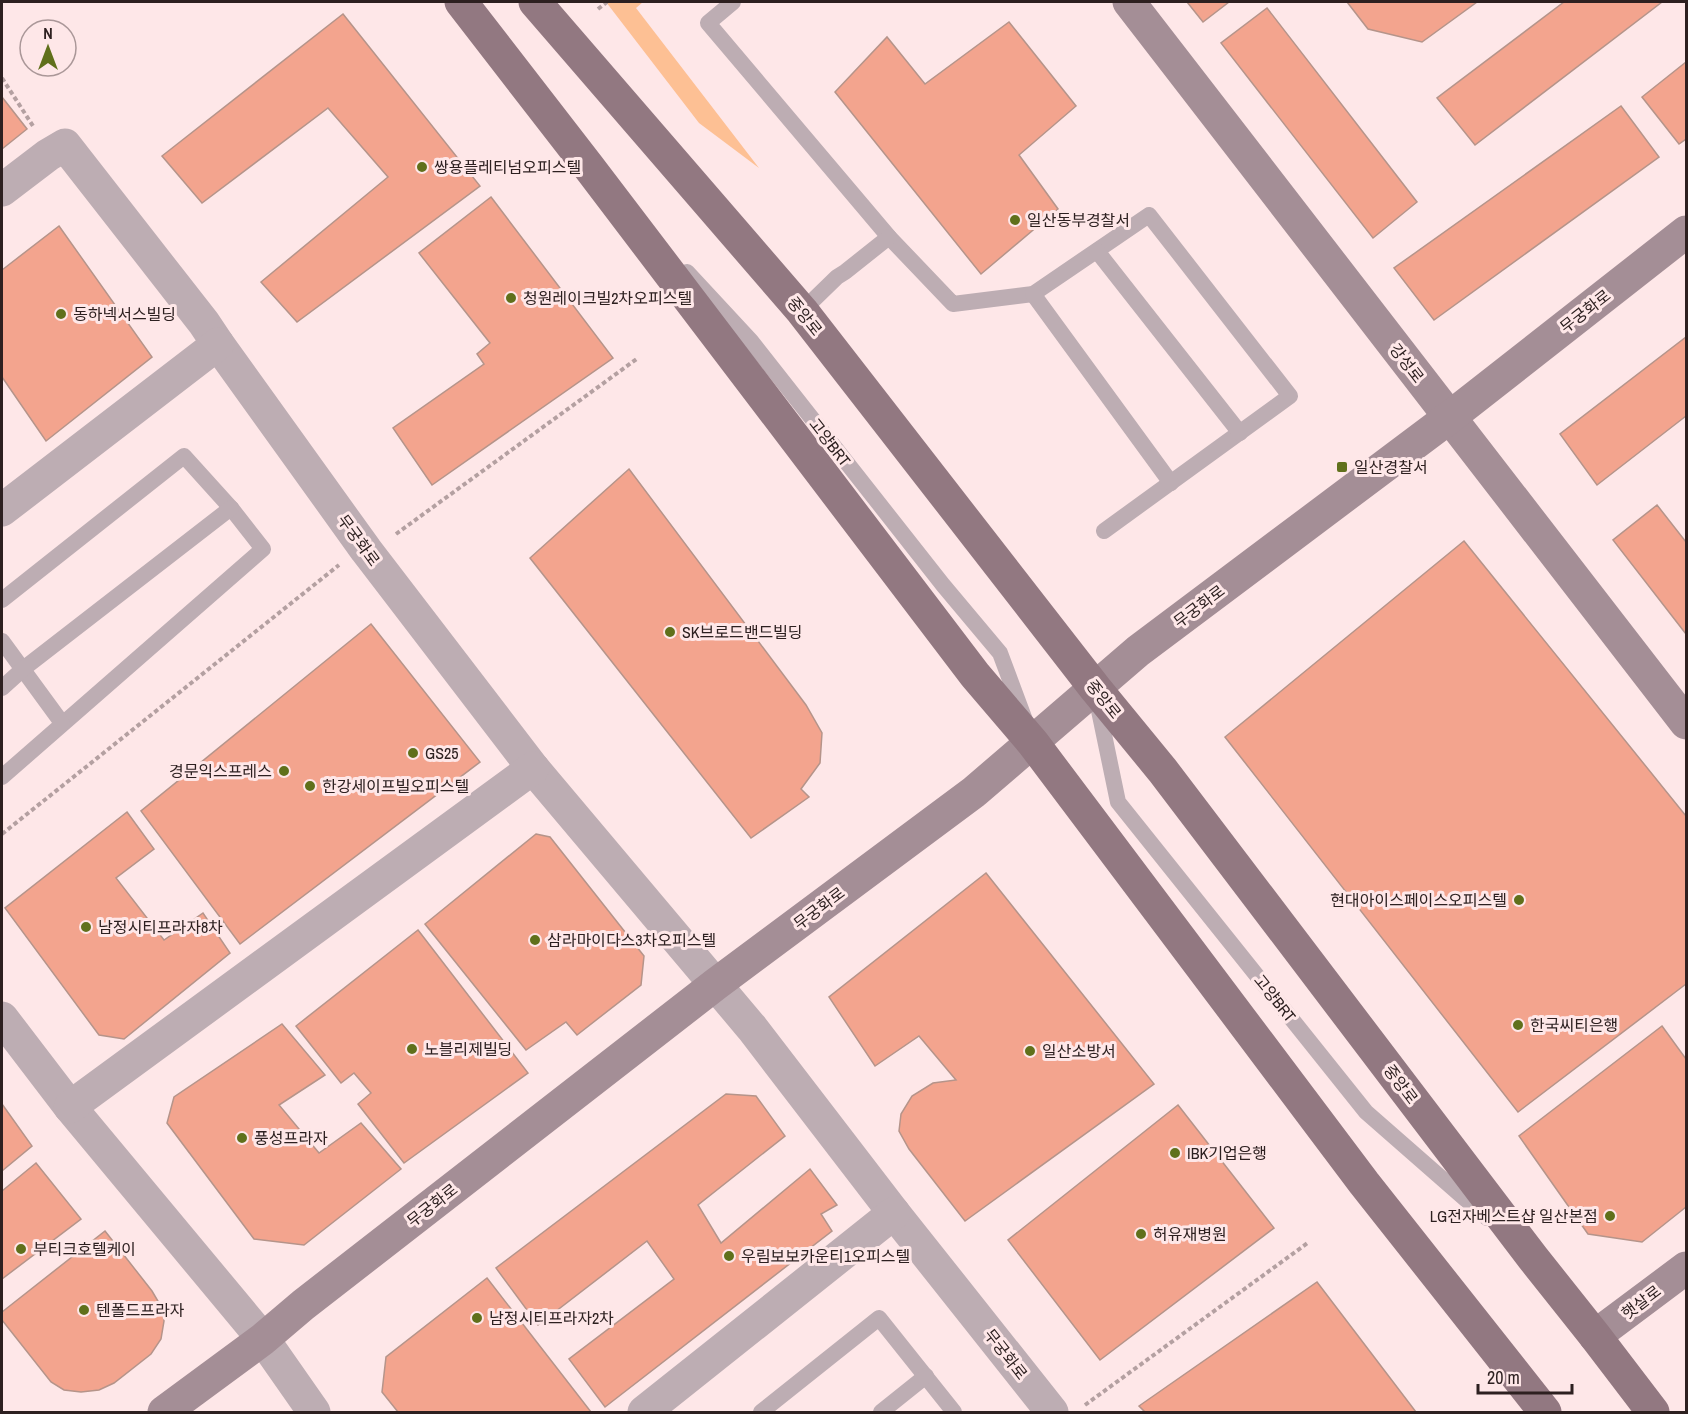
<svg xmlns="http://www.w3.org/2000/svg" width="1688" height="1414" viewBox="0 0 1688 1414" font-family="'Archivo Narrow','Noto Sans KR',sans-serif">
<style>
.green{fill:#fdc094}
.building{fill:#f3a48e;stroke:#b5948a;stroke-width:1.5}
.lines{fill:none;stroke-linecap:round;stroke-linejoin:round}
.path{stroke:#b4a0a1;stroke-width:4;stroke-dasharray:4.5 3;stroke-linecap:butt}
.lane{stroke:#bdadb3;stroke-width:16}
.street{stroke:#bdadb3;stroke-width:33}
.secondary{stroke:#a48e96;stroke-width:33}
.primary{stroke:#927881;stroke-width:33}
.poi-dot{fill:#60701b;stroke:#fee7e8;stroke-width:2}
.labels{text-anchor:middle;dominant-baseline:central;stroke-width:6;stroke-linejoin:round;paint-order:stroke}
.poi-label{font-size:16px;fill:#2d2020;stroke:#fee7e8;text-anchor:start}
.street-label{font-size:16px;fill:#2d2020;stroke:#fee7e8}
</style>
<rect width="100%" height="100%" fill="#fee7e8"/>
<polygon class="green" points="606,2 643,2 636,8 759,168 699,123"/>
<g class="building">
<polygon points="1187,2 1229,2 1203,22"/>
<polygon points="1347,2 1477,2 1422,42 1368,29"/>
<polygon points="1564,2 1662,2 1475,145 1437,98"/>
<polygon points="1267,8 1417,202 1373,238 1221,43"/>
<polygon points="343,14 480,186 297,322 261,282 388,177 328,108 202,203 162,156"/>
<polygon points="1009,22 1076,106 1019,155 1058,209 981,274 835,92 887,37 925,84"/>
<polygon points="1686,62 1686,139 1679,144 1642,97"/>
<polygon points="2,97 27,129 2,149"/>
<polygon points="1621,106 1659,157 1434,320 1394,268"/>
<polygon points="491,197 613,358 432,485 393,428 484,364 477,354 490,343 419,253"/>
<polygon points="59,226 152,357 46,441 2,377 2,270"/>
<polygon points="1686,337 1686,416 1597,485 1560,434"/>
<polygon points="629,469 806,705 822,733 820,763 801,789 809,797 751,838 530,558"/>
<polygon points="1657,505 1686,542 1686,634 1613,540"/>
<polygon points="1464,541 1686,816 1686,984 1518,1112 1225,737"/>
<polygon points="371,624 480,762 240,944 141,811"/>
<polygon points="127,812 154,849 116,878 164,940 203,913 230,953 124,1039 99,1035 5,908"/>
<polygon points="536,834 550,837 644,956 641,985 577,1035 566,1022 526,1050 425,924"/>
<polygon points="986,873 1154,1084 965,1221 909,1149 899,1131 901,1114 912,1096 933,1083 956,1080 919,1036 875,1066 829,997"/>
<polygon points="418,930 528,1073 404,1163 358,1104 371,1093 354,1073 341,1083 296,1026"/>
<polygon points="282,1024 325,1075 279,1105 319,1153 361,1123 401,1169 304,1245 254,1239 167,1123 174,1097"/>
<polygon points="1662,1026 1686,1059 1686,1207 1642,1242 1588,1234 1519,1136"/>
<polygon points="726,1094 756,1096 785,1136 698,1205 721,1243 810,1169 837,1205 821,1214 832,1231 605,1407 569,1359 674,1279 647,1241 538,1325 496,1268"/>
<polygon points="2,1104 32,1146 2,1171"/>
<polygon points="1178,1105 1274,1228 1100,1360 1008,1240"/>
<polygon points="36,1163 81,1219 2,1279 2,1191"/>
<polygon points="105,1231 152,1291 162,1308 164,1321 161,1339 151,1354 114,1383 99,1390 81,1392 64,1390 51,1382 2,1320 2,1312"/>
<polygon points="487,1278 591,1412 398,1412 382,1392 386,1357"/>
<polygon points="1317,1282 1416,1412 1145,1412 1139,1406"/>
</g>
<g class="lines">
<g class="path">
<polyline points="598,9 607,2"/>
<polyline points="2,78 33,126"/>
<polyline points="396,534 638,358"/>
<polyline points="2,834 339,565"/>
<polyline points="1085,1405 1309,1242"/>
</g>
<g class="lane">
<polyline points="733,2 708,23 889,237 953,304 1033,294 1149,215 1290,396 1104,531"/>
<polyline points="1097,251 1240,433"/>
<polyline points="687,272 751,341 943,585 1000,653 1025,720"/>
<polyline points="1033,294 1171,483"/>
<polyline points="802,311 837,277 845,272 889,237"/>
<polyline points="2,600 184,456 231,508 263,549 2,777"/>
<polyline points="2,641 62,723"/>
<polyline points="2,688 23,669 231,508"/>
<polyline points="1097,701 1118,802 1366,1112 1487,1218"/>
<polyline points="761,1412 879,1318 954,1412"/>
<polyline points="881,1412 926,1376"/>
</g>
<g class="street">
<polyline points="2,190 48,155 65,145 204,323 218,344 366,550 533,768 752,1028 894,1213 1052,1412"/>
<polyline points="2,510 218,344"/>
<polyline points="2,1018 70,1107 263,1339 314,1412"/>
<polyline points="70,1107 533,768"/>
<polyline points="644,1412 894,1213"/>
</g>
<g class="secondary">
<polyline points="1129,2 1686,723"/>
<polyline points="1595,1336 1686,1268"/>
<polyline points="164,1412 263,1339 303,1305 716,984 974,792 1138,651 1450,417 1686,232"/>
</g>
<g class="primary">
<polyline points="461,2 588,166 975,675 1033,743 1364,1183 1545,1412"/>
<polyline points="535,2 802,311 1095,688 1163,771 1533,1258 1595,1336 1653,1412"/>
</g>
</g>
<g class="poi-dot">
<circle cx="422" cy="167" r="6"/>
<circle cx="1015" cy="220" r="6"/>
<circle cx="511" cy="298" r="6"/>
<circle cx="61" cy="314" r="6"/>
<rect x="1336" y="461" width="12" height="12" rx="3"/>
<circle cx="670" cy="632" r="6"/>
<circle cx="413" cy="753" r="6"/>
<circle cx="284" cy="771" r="6"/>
<circle cx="310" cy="786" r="6"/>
<circle cx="1519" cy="900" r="6"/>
<circle cx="86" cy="927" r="6"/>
<circle cx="535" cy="940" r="6"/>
<circle cx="1518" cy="1025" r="6"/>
<circle cx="412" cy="1049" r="6"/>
<circle cx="1030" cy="1051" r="6"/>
<circle cx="242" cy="1138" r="6"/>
<circle cx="1175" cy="1153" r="6"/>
<circle cx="1610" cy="1216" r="6"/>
<circle cx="1141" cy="1234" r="6"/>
<circle cx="21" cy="1249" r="6"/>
<circle cx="729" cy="1256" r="6"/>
<circle cx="84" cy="1310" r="6"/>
<circle cx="477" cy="1318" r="6"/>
</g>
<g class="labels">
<g class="poi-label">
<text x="434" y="167">쌍용플레티넘오피스텔</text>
<text x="1027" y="220">일산동부경찰서</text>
<text x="523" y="298">청원레이크빌2차오피스텔</text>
<text x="73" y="314">동하넥서스빌딩</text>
<text x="1354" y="467">일산경찰서</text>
<text x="682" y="632">SK브로드밴드빌딩</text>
<text x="425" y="753">GS25</text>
<text x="272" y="771" text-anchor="end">경문익스프레스</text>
<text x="322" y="786">한강세이프빌오피스텔</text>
<text x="1507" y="900" text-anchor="end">현대아이스페이스오피스텔</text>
<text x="98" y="927">남정시티프라자8차</text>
<text x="547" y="940">삼라마이다스3차오피스텔</text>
<text x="1530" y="1025">한국씨티은행</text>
<text x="424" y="1049">노블리제빌딩</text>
<text x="1042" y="1051">일산소방서</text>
<text x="254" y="1138">풍성프라자</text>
<text x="1187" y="1153">IBK기업은행</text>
<text x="1598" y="1216" text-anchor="end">LG전자베스트샵 일산본점</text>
<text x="1153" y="1234">허유재병원</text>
<text x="33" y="1249">부티크호텔케이</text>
<text x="741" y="1256">우림보보카운티1오피스텔</text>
<text x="96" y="1310">텐폴드프라자</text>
<text x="489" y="1318">남정시티프라자2차</text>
</g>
<g class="street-label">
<text transform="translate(1585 311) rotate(-38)">무궁화로</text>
<text transform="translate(805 316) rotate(51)">중앙로</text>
<text transform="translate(1407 363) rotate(52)">강성로</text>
<text transform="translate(830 442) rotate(52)">고양BRT</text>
<text transform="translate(359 540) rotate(54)">무궁화로</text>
<text transform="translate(1199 606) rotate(-37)">무궁화로</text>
<text transform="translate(1104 699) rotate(51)">중앙로</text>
<text transform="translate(819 908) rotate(-37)">무궁화로</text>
<text transform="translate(1275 998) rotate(51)">고양BRT</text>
<text transform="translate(1401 1084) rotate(53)">중앙로</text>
<text transform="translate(432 1205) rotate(-38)">무궁화로</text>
<text transform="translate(1641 1302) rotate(-37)">햇살로</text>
<text transform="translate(1006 1354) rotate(52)">무궁화로</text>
</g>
</g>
<rect width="1688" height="1414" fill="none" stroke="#2d2020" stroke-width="6"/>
<g transform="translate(48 48)"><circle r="28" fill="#fee7e8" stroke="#aa9798" stroke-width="1.5"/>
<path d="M0-4.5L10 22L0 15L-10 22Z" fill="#60701b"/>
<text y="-9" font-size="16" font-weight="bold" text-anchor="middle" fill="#2d2020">N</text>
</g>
<path d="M1478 1384v9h94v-9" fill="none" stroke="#2d2020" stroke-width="3"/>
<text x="1487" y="1384" font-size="18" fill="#2d2020" stroke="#fee7e8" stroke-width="4.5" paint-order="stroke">20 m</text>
</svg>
